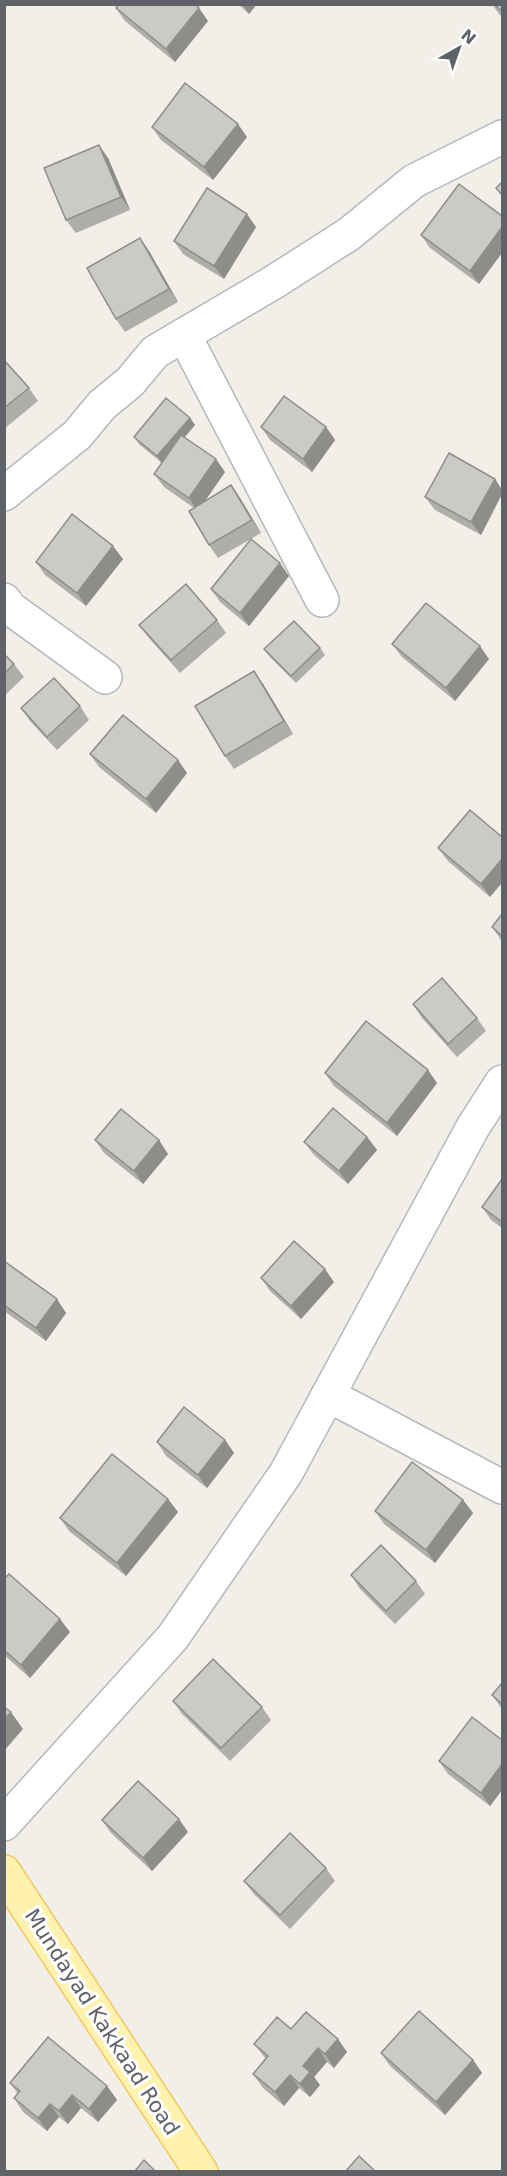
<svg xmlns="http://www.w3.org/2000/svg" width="507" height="2176" viewBox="0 0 507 2176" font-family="'DejaVu Sans',sans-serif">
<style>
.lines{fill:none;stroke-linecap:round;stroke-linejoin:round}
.minor-casing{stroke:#b5b8bc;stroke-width:36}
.major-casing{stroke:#f2c960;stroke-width:36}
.minor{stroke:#fff;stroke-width:33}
.major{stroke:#fff2af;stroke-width:33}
.wall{fill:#afaea9}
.shaded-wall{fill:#8f8d8a}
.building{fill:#cccac5;stroke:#8f8d8a;stroke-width:1.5}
.labels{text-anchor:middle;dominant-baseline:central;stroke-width:6;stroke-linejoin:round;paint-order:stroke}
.street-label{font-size:21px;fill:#5f6368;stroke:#fff}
</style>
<rect width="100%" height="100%" fill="#f1efe8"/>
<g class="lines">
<defs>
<g id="minor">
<polyline points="184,335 322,600"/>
<polyline points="4,494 77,435 102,405 130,382 155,352 274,282 349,234 414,181 502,137"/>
<polyline points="4,600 10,608 105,677"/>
<polyline points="328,1395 502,1487"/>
<polyline points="4,1824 173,1637 286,1473 473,1127 502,1082"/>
</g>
<polyline id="major" points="4,1872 201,2172"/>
</defs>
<use href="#minor" class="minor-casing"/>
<use href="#major" class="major-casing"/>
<use href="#minor" class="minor"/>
<use href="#major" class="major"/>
</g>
<g class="wall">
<polygon points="238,4 257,4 249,14"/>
<polygon points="492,4 502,4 502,17 499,14"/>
<polygon points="116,8 208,21 175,62 125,21"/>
<polygon points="152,127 247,137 213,180 161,140"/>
<polygon points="108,158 130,210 76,233 66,220"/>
<polygon points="502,216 479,284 430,248 421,235"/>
<polygon points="256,227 224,279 183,254 174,241"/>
<polygon points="140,238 149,251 178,302 125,332 116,319"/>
<polygon points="4,360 29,388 38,401 4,429"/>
<polygon points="190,418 195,425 184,437 225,472 205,501 231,485 240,498 261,533 218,558 209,545 194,508 164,487 154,474 162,463 139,444 134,437"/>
<polygon points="261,427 326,427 335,440 312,472 270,440"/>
<polygon points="495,479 502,490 502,494 481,535 435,510 425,497"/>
<polygon points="123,559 86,606 45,575 36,562"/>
<polygon points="289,576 249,626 220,602 211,589"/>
<polygon points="217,620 226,633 180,673 149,638 139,625"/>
<polygon points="392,644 489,659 455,701 402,657"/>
<polygon points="320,648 325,655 296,683 269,656 264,649"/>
<polygon points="4,654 14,664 24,677 4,696"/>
<polygon points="263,684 293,734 234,769 225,756"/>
<polygon points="80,706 89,720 57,750 30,721 21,708"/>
<polygon points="90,754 187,773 156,813 99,767"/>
<polygon points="470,810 490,897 448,861 438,848"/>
<polygon points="492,927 502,936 502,942 501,940"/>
<polygon points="413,1004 477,1018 486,1031 457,1057 422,1018"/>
<polygon points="325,1073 437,1083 397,1136 334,1086"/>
<polygon points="367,1137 377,1150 348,1184 314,1155 304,1142"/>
<polygon points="95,1140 168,1154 143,1184 104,1153"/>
<polygon points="502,1179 502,1228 491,1220 482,1207"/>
<polygon points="4,1261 66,1313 46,1341 4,1311"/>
<polygon points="261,1278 334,1282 301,1319 270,1291"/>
<polygon points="225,1440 234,1453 207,1488 166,1456 157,1442"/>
<polygon points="463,1500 473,1513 435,1563 384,1524 375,1511"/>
<polygon points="178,1512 126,1576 69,1531 60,1518"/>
<polygon points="351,1575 416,1581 425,1594 395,1624 360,1589"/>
<polygon points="4,1579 70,1632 30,1678 4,1655"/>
<polygon points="502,1683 502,1709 492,1695"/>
<polygon points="173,1701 262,1707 271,1720 230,1761 182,1714"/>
<polygon points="502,1740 502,1790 490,1806 448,1774 439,1761"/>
<polygon points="102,1820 188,1832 152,1871 111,1833"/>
<polygon points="326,1868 335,1881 290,1929 254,1894 244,1881"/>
<polygon points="291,2029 347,2052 334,2068 327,2062 314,2077 320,2085 310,2097 299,2088 284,2106 263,2088 253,2074 266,2059 254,2044"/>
<polygon points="381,2053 473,2060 482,2073 445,2115 390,2066"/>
<polygon points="10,2083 107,2086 117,2100 98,2122 81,2108 68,2124 59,2117 47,2131 23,2112 14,2098 18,2094"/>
</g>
<g class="shaded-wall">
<polygon points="242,4 257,4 249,14"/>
<polygon points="199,8 208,21 175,62 166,49"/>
<polygon points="238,124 247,137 213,180 204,167"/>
<polygon points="99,145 108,158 130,210 121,197"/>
<polygon points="247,214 256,227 224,279 214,266"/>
<polygon points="502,227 502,253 479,284 470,271"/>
<polygon points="140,238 149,251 178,302 169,289"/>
<polygon points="190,418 195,425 162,464 157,456"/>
<polygon points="326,427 335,440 312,472 303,459"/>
<polygon points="216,459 225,472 198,511 189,498"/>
<polygon points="495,479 502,490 502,494 481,535 471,522"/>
<polygon points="231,485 240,498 261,533 252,520"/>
<polygon points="113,546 123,559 86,606 77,593"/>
<polygon points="280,563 289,576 249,626 240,613"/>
<polygon points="480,646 489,659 455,701 446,688"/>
<polygon points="254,671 263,684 293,734 284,721"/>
<polygon points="178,760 187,773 156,813 146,799"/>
<polygon points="502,859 502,883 490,897 481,884"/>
<polygon points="428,1070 437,1083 397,1136 387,1123"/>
<polygon points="367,1137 377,1150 348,1184 339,1171"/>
<polygon points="159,1140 168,1154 143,1184 134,1171"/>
<polygon points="325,1269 334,1282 301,1319 291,1306"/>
<polygon points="57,1299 66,1313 46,1341 36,1328"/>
<polygon points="225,1440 234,1453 207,1488 198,1475"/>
<polygon points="168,1499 178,1512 126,1576 117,1563"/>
<polygon points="463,1500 473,1513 435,1563 426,1550"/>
<polygon points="60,1619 70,1632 30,1678 21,1665"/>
<polygon points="11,1712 23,1729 4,1751 4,1719"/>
<polygon points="502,1764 502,1790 490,1806 481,1793"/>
<polygon points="179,1819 188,1832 152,1871 143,1858"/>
<polygon points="338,2039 347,2052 334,2068 325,2054"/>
<polygon points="318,2048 327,2062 314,2077 320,2085 310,2097 300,2084 303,2066"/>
<polygon points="473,2060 482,2073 445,2115 436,2102"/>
<polygon points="290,2075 299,2088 284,2106 275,2092"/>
<polygon points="107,2086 117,2100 98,2122 89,2109"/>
<polygon points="72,2095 81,2108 68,2124 59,2111"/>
<polygon points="50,2104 59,2117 47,2131 38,2118"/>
</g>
<g class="building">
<polygon points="119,4 195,4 199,8 166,49 116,8"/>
<polygon points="494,4 502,4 502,11"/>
<polygon points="185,83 238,124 204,167 152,127"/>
<polygon points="99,145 121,197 66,220 44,168"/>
<polygon points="502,182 502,195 496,188"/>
<polygon points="459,184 502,216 502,227 470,271 421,235"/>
<polygon points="207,188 247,214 214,266 174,241"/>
<polygon points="140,238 169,289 116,319 87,268"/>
<polygon points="4,360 29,388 4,408"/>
<polygon points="284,396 326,427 303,459 261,427"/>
<polygon points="166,398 190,418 157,456 134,437"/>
<polygon points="181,435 216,459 189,498 154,474"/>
<polygon points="449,453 495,479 471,522 425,497"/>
<polygon points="231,485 252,520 209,545 189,511"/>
<polygon points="72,514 113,546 77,593 36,562"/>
<polygon points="251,539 280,563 240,613 211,589"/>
<polygon points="186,584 217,620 171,660 139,625"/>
<polygon points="426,603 480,646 446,688 392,644"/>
<polygon points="294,621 320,648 291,676 264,649"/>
<polygon points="4,654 14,664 4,674"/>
<polygon points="254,671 284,721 225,756 195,706"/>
<polygon points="54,678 80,706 47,737 21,708"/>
<polygon points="123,715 178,760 146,799 90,754"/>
<polygon points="470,810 502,837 502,859 481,884 438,848"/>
<polygon points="502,914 502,936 492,927"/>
<polygon points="442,978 477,1018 448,1044 413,1004"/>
<polygon points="366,1021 428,1070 387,1123 325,1073"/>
<polygon points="333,1108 367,1137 339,1171 304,1142"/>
<polygon points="121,1109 159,1140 134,1171 95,1140"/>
<polygon points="502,1179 502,1222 482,1207"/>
<polygon points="294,1241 325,1269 291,1306 261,1278"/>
<polygon points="4,1261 57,1299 36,1328 4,1305"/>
<polygon points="184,1407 225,1440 198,1475 157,1442"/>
<polygon points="112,1454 168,1499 117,1563 60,1518"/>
<polygon points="412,1462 463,1500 426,1550 375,1511"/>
<polygon points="381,1545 416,1581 386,1611 351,1575"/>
<polygon points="9,1574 60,1619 21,1665 4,1650 4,1579"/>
<polygon points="213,1659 262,1707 221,1748 173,1701"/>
<polygon points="502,1683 502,1704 492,1695"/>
<polygon points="4,1707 11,1712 4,1719"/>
<polygon points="472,1717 502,1740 502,1764 481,1793 439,1761"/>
<polygon points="138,1781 179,1819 143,1858 102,1820"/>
<polygon points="290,1833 326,1868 280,1915 244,1881"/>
<polygon points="419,2011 473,2060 436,2102 381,2053"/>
<polygon points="306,2012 338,2039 325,2054 318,2048 303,2066 310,2072 300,2084 290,2075 275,2092 253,2074 268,2056 254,2044 277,2017 291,2029"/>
<polygon points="48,2037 107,2086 89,2109 72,2095 59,2111 50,2104 38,2118 14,2098 20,2091 10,2083"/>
<polygon points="359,2156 376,2172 345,2172"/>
<polygon points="144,2160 156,2172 134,2172"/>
</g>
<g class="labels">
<g class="street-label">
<text transform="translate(102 2022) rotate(57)">Mundayad Kakkaad Road</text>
</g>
</g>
<rect width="507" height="2176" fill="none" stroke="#5f6368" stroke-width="12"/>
<g transform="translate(459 48) rotate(40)" stroke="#ffffff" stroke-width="4.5" paint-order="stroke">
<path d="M0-4.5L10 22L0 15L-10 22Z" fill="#5f6368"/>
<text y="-9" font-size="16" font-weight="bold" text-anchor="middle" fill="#5f6368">N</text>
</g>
</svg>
